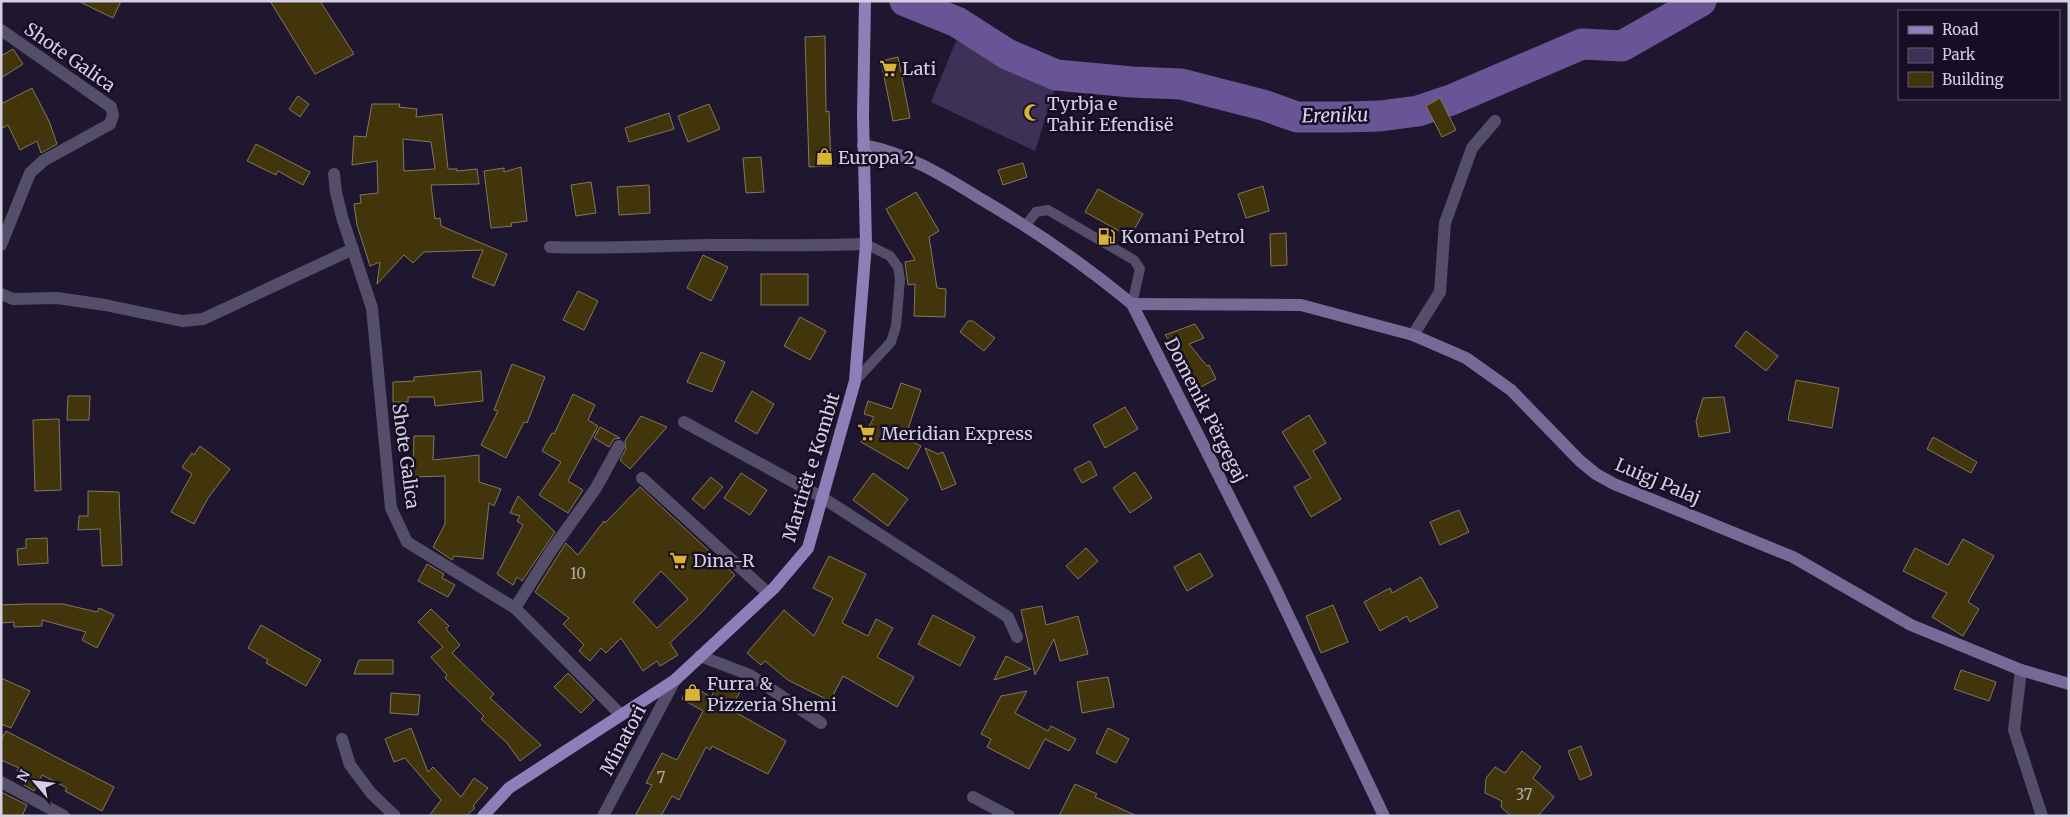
<svg xmlns="http://www.w3.org/2000/svg" width="2070" height="817" viewBox="0 0 2070 817" font-family="Merriweather,serif">
<style>
.green{fill:#3d3158}
.lines{fill:none;stroke-linecap:round;stroke-linejoin:round}
.river{stroke:#695595;stroke-width:31}
.building{fill:#42350b;stroke:#837859;fill-rule:evenodd}
.lane{stroke:#554e6a;stroke-width:10}
.street{stroke:#554e6a;stroke-width:12}
.secondary{stroke:#766a96;stroke-width:12}
.primary{stroke:#8f7fb8;stroke-width:12}
.labels{text-anchor:middle;dominant-baseline:central;stroke-width:5;stroke-linejoin:round;paint-order:stroke}
.number-label{font-size:15px;fill:#b0a9ac}
.street-label{font-size:18px;fill:#d4d0e1;stroke:#150e25}
.poi-label{font-size:18px;fill:#d4d0e1;stroke:#150e25;text-anchor:start}
.water-label{font-size:19px;font-style:italic;fill:#ddd3f9;stroke:#150e25}
</style>
<rect width="100%" height="100%" fill="#1f172f"/>
<polygon class="green" points="956,41 1061,69 1035,151 931,102"/>
<g class="lines">
<polyline class="river" points="905,1 957,22 1007,54 1056,75 1132,82 1181,84 1263,105 1297,117 1343,117 1380,116 1418,111 1451,100 1582,44 1622,46 1701,1"/>
</g>
<g class="building">
<polygon points="78,1 121,1 113,18"/>
<polygon points="270,1 320,1 354,54 315,74"/>
<polygon points="825,36 826,112 829,111 831,166 809,167 805,37"/>
<polygon points="13,49 23,64 1,78 1,56"/>
<polygon points="898,57 910,118 893,121 881,61"/>
<polygon points="32,88 49,121 57,144 41,153 37,141 20,150 8,125 1,129 1,104"/>
<polygon points="298,96 309,104 300,117 289,109"/>
<polygon points="1440,98 1456,130 1442,137 1426,106"/>
<path d="M372,104H400L399,107L417,109L416,117L442,114L448,169H457V171L477,169L479,184L431,185L435,219L440,218L441,226L507,254L494,286L472,277L483,250L424,252L413,263L404,255L377,284L380,262L370,266L357,225L354,204L361,203L360,195L378,193L377,161L352,165L354,136L366,137ZM403,139L431,142L435,169L404,171Z"/>
<polygon points="709,104 720,129 688,142 678,116"/>
<polygon points="669,113 674,129 629,142 625,128"/>
<polygon points="256,144 310,172 303,185 278,171 276,175 247,161"/>
<polygon points="761,157 764,192 746,193 743,158"/>
<polygon points="1023,163 1027,177 1003,185 998,170"/>
<polygon points="521,167 527,221 511,223 512,226 491,228 484,171 504,168 504,172"/>
<polygon points="591,182 596,213 576,216 571,185"/>
<polygon points="649,185 650,213 619,215 617,187"/>
<polygon points="1263,186 1269,211 1246,218 1238,194"/>
<polygon points="1098,189 1143,214 1130,237 1085,212"/>
<polygon points="916,192 939,231 929,237 937,288 946,289 945,317 914,316 915,284 908,285 905,262 915,260 886,209"/>
<polygon points="1286,233 1287,265 1271,266 1270,234"/>
<polygon points="703,255 728,267 711,301 687,288"/>
<rect x="761" y="274" width="47" height="31"/>
<polygon points="578,291 598,301 584,330 563,320"/>
<polygon points="800,317 826,331 810,360 784,346"/>
<polygon points="968,321 973,321 995,338 984,351 960,332"/>
<polygon points="1195,324 1204,338 1189,344 1207,366 1209,365 1216,379 1199,388 1191,374 1178,358 1181,356 1165,335"/>
<polygon points="1746,331 1778,356 1766,371 1735,346"/>
<polygon points="701,352 725,362 712,392 687,382"/>
<polygon points="512,364 545,377 527,423 524,422 506,458 481,445 498,411 494,410"/>
<polygon points="481,371 483,401 435,406 434,397 408,397 408,402 393,402 393,382 414,381 414,377"/>
<polygon points="1796,380 1839,388 1832,428 1788,420"/>
<polygon points="901,383 921,390 905,438 921,446 908,469 861,442 874,417 864,414 868,401 892,409"/>
<polygon points="752,391 774,404 757,434 735,421"/>
<polygon points="573,394 595,405 588,420 598,426 568,481 583,490 568,513 539,495 561,462 542,451 552,433 554,434"/>
<polygon points="68,396 90,396 89,420 67,420"/>
<polygon points="1724,397 1730,432 1699,437 1696,421 1703,398"/>
<polygon points="1125,407 1138,429 1105,448 1093,425"/>
<polygon points="1309,415 1326,443 1313,451 1341,499 1311,517 1294,487 1311,478 1282,432"/>
<polygon points="641,416 667,427 630,469 620,460 626,449 625,441"/>
<polygon points="59,419 61,490 35,491 33,420"/>
<polygon points="600,427 620,438 614,439 609,447 594,438"/>
<polygon points="414,436 434,436 433,460 479,455 479,482 501,489 494,506 489,503 483,559 454,556 452,560 433,547 445,524 445,476 413,477"/>
<polygon points="1933,437 1977,462 1971,473 1927,449"/>
<polygon points="200,446 230,469 208,498 194,524 171,512 192,474 182,467 192,453 194,455"/>
<polygon points="925,448 938,454 943,452 956,484 942,490"/>
<polygon points="1090,461 1097,475 1082,483 1074,469"/>
<polygon points="1135,472 1152,498 1130,513 1113,488"/>
<polygon points="741,473 767,490 750,515 724,498"/>
<polygon points="873,473 908,499 888,526 853,500"/>
<polygon points="711,477 723,487 704,509 692,499"/>
<path d="M640,487L735,575L701,613L670,643L678,655L660,666L657,661L643,671L621,638L606,653L601,648L590,661L579,651L584,645L563,624L569,618L535,592L566,543L578,555L604,521L605,523ZM661,571L688,599L657,628L633,602Z"/>
<polygon points="88,491 119,492 122,565 102,566 100,529 78,530 79,516 88,516"/>
<polygon points="518,496 555,532 522,581 517,577 513,585 497,574 523,525 517,521 520,516 510,513"/>
<polygon points="1459,510 1469,532 1440,545 1430,522"/>
<polygon points="47,538 48,563 18,565 17,549 26,548 26,539"/>
<polygon points="1963,539 1994,556 1968,602 1979,609 1963,636 1932,617 1947,593 1903,571 1915,548 1948,565"/>
<polygon points="1086,548 1098,561 1078,579 1066,566"/>
<polygon points="1200,553 1213,576 1187,591 1174,567"/>
<polygon points="829,556 866,574 842,623 868,636 876,619 893,628 877,657 914,677 897,707 843,676 830,701 788,680 765,661 761,665 747,653 784,610 814,636 833,598 813,588"/>
<polygon points="427,564 444,574 442,578 455,585 448,597 418,581"/>
<polygon points="1421,577 1438,607 1410,622 1407,616 1380,631 1364,602 1390,588 1392,593"/>
<polygon points="25,604 63,604 97,612 99,608 114,615 97,648 82,640 86,632 42,620 42,626 14,627 14,622 1,623 1,605"/>
<polygon points="1333,605 1348,642 1321,653 1306,616"/>
<polygon points="1042,606 1046,625 1078,616 1088,654 1060,661 1054,639 1035,675 1021,610"/>
<polygon points="431,609 449,626 446,629 460,645 452,653 494,694 490,698 541,745 520,761 507,743 481,719 484,716 445,678 447,675 431,657 443,647 418,622"/>
<polygon points="933,615 975,637 960,666 918,644"/>
<polygon points="261,625 321,660 306,686 266,663 268,660 248,648"/>
<polygon points="1006,656 1031,669 994,680"/>
<polygon points="359,660 393,660 393,674 354,674"/>
<polygon points="1961,670 1996,682 1989,701 1954,689"/>
<polygon points="568,673 594,700 581,713 554,687"/>
<polygon points="1108,677 1114,707 1082,713 1077,682"/>
<polygon points="1,678 30,691 11,728 1,724"/>
<polygon points="720,681 740,692 730,709 786,741 768,774 712,746 710,750 706,747 679,800 672,796 661,816 635,816 652,785 646,783 662,753 677,760 703,711 682,699 690,685 711,697"/>
<polygon points="1027,691 1015,713 1048,731 1051,726 1076,739 1069,751 1045,739 1029,769 987,747 991,739 981,734 1001,696"/>
<polygon points="391,693 420,695 418,715 390,713"/>
<polygon points="411,728 428,772 433,767 461,797 474,778 488,788 473,806 475,808 466,816 429,816 441,800 405,758 394,762 385,739"/>
<polygon points="1108,728 1129,739 1116,763 1096,753"/>
<polygon points="6,731 114,787 102,811 65,791 67,788 42,775 34,791 24,785 29,777 17,771 19,768 1,760 1,740"/>
<polygon points="1581,746 1592,775 1580,780 1568,751"/>
<polygon points="1522,751 1541,767 1533,778 1554,797 1538,816 1511,816 1501,807 1502,801 1485,793 1486,778 1495,767 1505,773"/>
<polygon points="1075,784 1097,794 1095,797 1137,816 1059,816"/>
<polygon points="1,792 27,805 22,816 1,816"/>
</g>
<g class="lines">
<g class="lane">
<polyline points="1025,226 1036,212 1048,210 1134,260 1140,269 1132,304"/>
<polyline points="855,381 891,342 896,326 900,280 898,267 890,256 866,244"/>
</g>
<g class="street">
<polyline points="1,30 111,107 113,115 110,124 43,161 30,173 1,245"/>
<polyline points="334,174 336,192 342,217 372,308 391,508 407,542 515,608 620,714"/>
<path d="M550,247C602,249 654,246 706,245C759,245 812,246 866,244"/>
<polyline points="1,294 13,299 57,298 105,305 182,321 203,319 353,249"/>
<polyline points="1413,335 1440,292 1445,223 1472,148 1495,121"/>
<polyline points="684,422 823,498 1008,617 1017,637"/>
<polyline points="642,478 768,593"/>
<polyline points="515,608 551,551 596,488 619,446"/>
<polyline points="700,656 750,675 821,723"/>
<polyline points="2021,670 2014,730 2042,816"/>
<polyline points="342,739 350,765 371,793 395,816"/>
<polyline points="1,782 64,816"/>
<polyline points="973,797 1009,816"/>
<polyline points="603,816 675,680"/>
</g>
<g class="secondary">
<path d="M863,145C909,154 942,175 981,199C1034,230 1085,265 1132,304L1272,581L1384,816"/>
<polyline points="1132,304 1301,305 1413,335 1466,358 1511,390 1580,461 1596,474 1614,484 1793,557 1911,625 2021,670 2069,684"/>
</g>
<polyline class="primary" points="483,816 509,788 675,680 774,588 808,548 855,381 866,244 863,116 865,1"/>
</g>
<defs>
<symbol id="supermarket-bare" viewBox="-9 -9 18 18"><path d="M-6-5.5h2.5l.6 2H6L4.5 2H-2.5L-4.4-4H-6ZM-1.5 3.2a1.3 1.3 0 1 0 .1 0ZM3 3.2a1.3 1.3 0 1 0 .1 0Z" fill="#dab334" stroke="#150e25" stroke-width="2.5" paint-order="stroke"/></symbol>
<symbol id="mosque-bare" viewBox="-9 -9 18 18"><path d="M3.5-4.9A6 6 0 1 0 3.5 4.9A5 5 0 1 1 3.5-4.9Z" fill="#dab334" stroke="#150e25" stroke-width="2.5" paint-order="stroke"/></symbol>
<symbol id="shop-bare" viewBox="-9 -9 18 18"><path d="M-5-2.5h2.3a2.7 3.5 0 0 1 5.4 0H5L5.5 6h-11ZM-1.5-2.5h3a1.5 2.3 0 0 0-3 0Z" fill="#dab334" stroke="#150e25" stroke-width="2.5" paint-order="stroke"/></symbol>
<symbol id="fuel-bare" viewBox="-9 -9 18 18"><path d="M-5.5-6h7V0h2V4h1.3V-2.5L3-4.5l.8-.8L6-3V5H2.5V1h-1V6h-7ZM-4.2-4.7v3.2H.2V-4.7Z" fill="#dab334" stroke="#150e25" stroke-width="2.5" paint-order="stroke"/></symbol>
</defs>
<g fill-rule="evenodd">
<use href="#supermarket-bare" x="876" y="56" width="25" height="25"/>
<use href="#mosque-bare" x="1020" y="100" width="25" height="25"/>
<use href="#shop-bare" x="812" y="144" width="25" height="25"/>
<use href="#fuel-bare" x="1094" y="224" width="25" height="25"/>
<use href="#supermarket-bare" x="854" y="420" width="25" height="25"/>
<use href="#supermarket-bare" x="666" y="548" width="25" height="25"/>
<use href="#shop-bare" x="680" y="680" width="25" height="25"/>
</g>
<g class="labels">
<g class="number-label">
<text x="578" y="573">10</text>
<text x="661" y="777">7</text>
<text x="1524" y="794">37</text>
</g>
<g class="street-label">
<text transform="translate(70 57) rotate(35)">Shote Galica</text>
<text transform="translate(1206 410) rotate(63)">Domenik Përgegaj</text>
<text transform="translate(406 456) rotate(82)">Shote Galica</text>
<text transform="translate(811 467) rotate(-73)">Martirët e Kombit</text>
<text transform="translate(1658 481) rotate(23)">Luigj Palaj</text>
<text transform="translate(623 740) rotate(-62)">Minatori</text>
</g>
<g class="poi-label">
<text x="902" y="68">Lati</text>
<text x="1047" y="103">Tyrbja e<tspan x="1047" dy="21">Tahir Efendisë</tspan></text>
<text x="838" y="157">Europa 2</text>
<text x="1121" y="236">Komani Petrol</text>
<text x="881" y="433">Meridian Express</text>
<text x="693" y="560">Dina-R</text>
<text x="707" y="683">Furra &amp;<tspan x="707" dy="21">Pizzeria Shemi</tspan></text>
</g>
<g class="water-label">
<text transform="translate(1335 115) rotate(-1)">Ereniku</text>
</g>
</g>
<rect width="2070" height="817" fill="none" stroke="#d4d0e1" stroke-width="5"/>
<rect x="1898" y="10" width="162" height="90" fill="#150e25" stroke="#615c70"/>
<rect x="1908" y="26" width="25" height="8" fill="#8f7fb8" stroke="#615c70"/>
<text x="1942" y="35" font-size="15" fill="#d4d0e1">Road</text>
<rect x="1908" y="48" width="25" height="15" fill="#3d3158" stroke="#615c70"/>
<text x="1942" y="60" font-size="15" fill="#d4d0e1">Park</text>
<rect x="1908" y="72" width="25" height="15" fill="#42350b" stroke="#615c70"/>
<text x="1942" y="85" font-size="15" fill="#d4d0e1">Building</text>
<g transform="translate(35 782) rotate(298)" stroke="#150e25" stroke-width="4" paint-order="stroke">
<path d="M0-4L9 19L0 12L-9 19Z" fill="#d4d0e1"/>
<text y="-8" font-size="14" font-weight="bold" text-anchor="middle" fill="#d4d0e1">N</text>
</g>
</svg>
